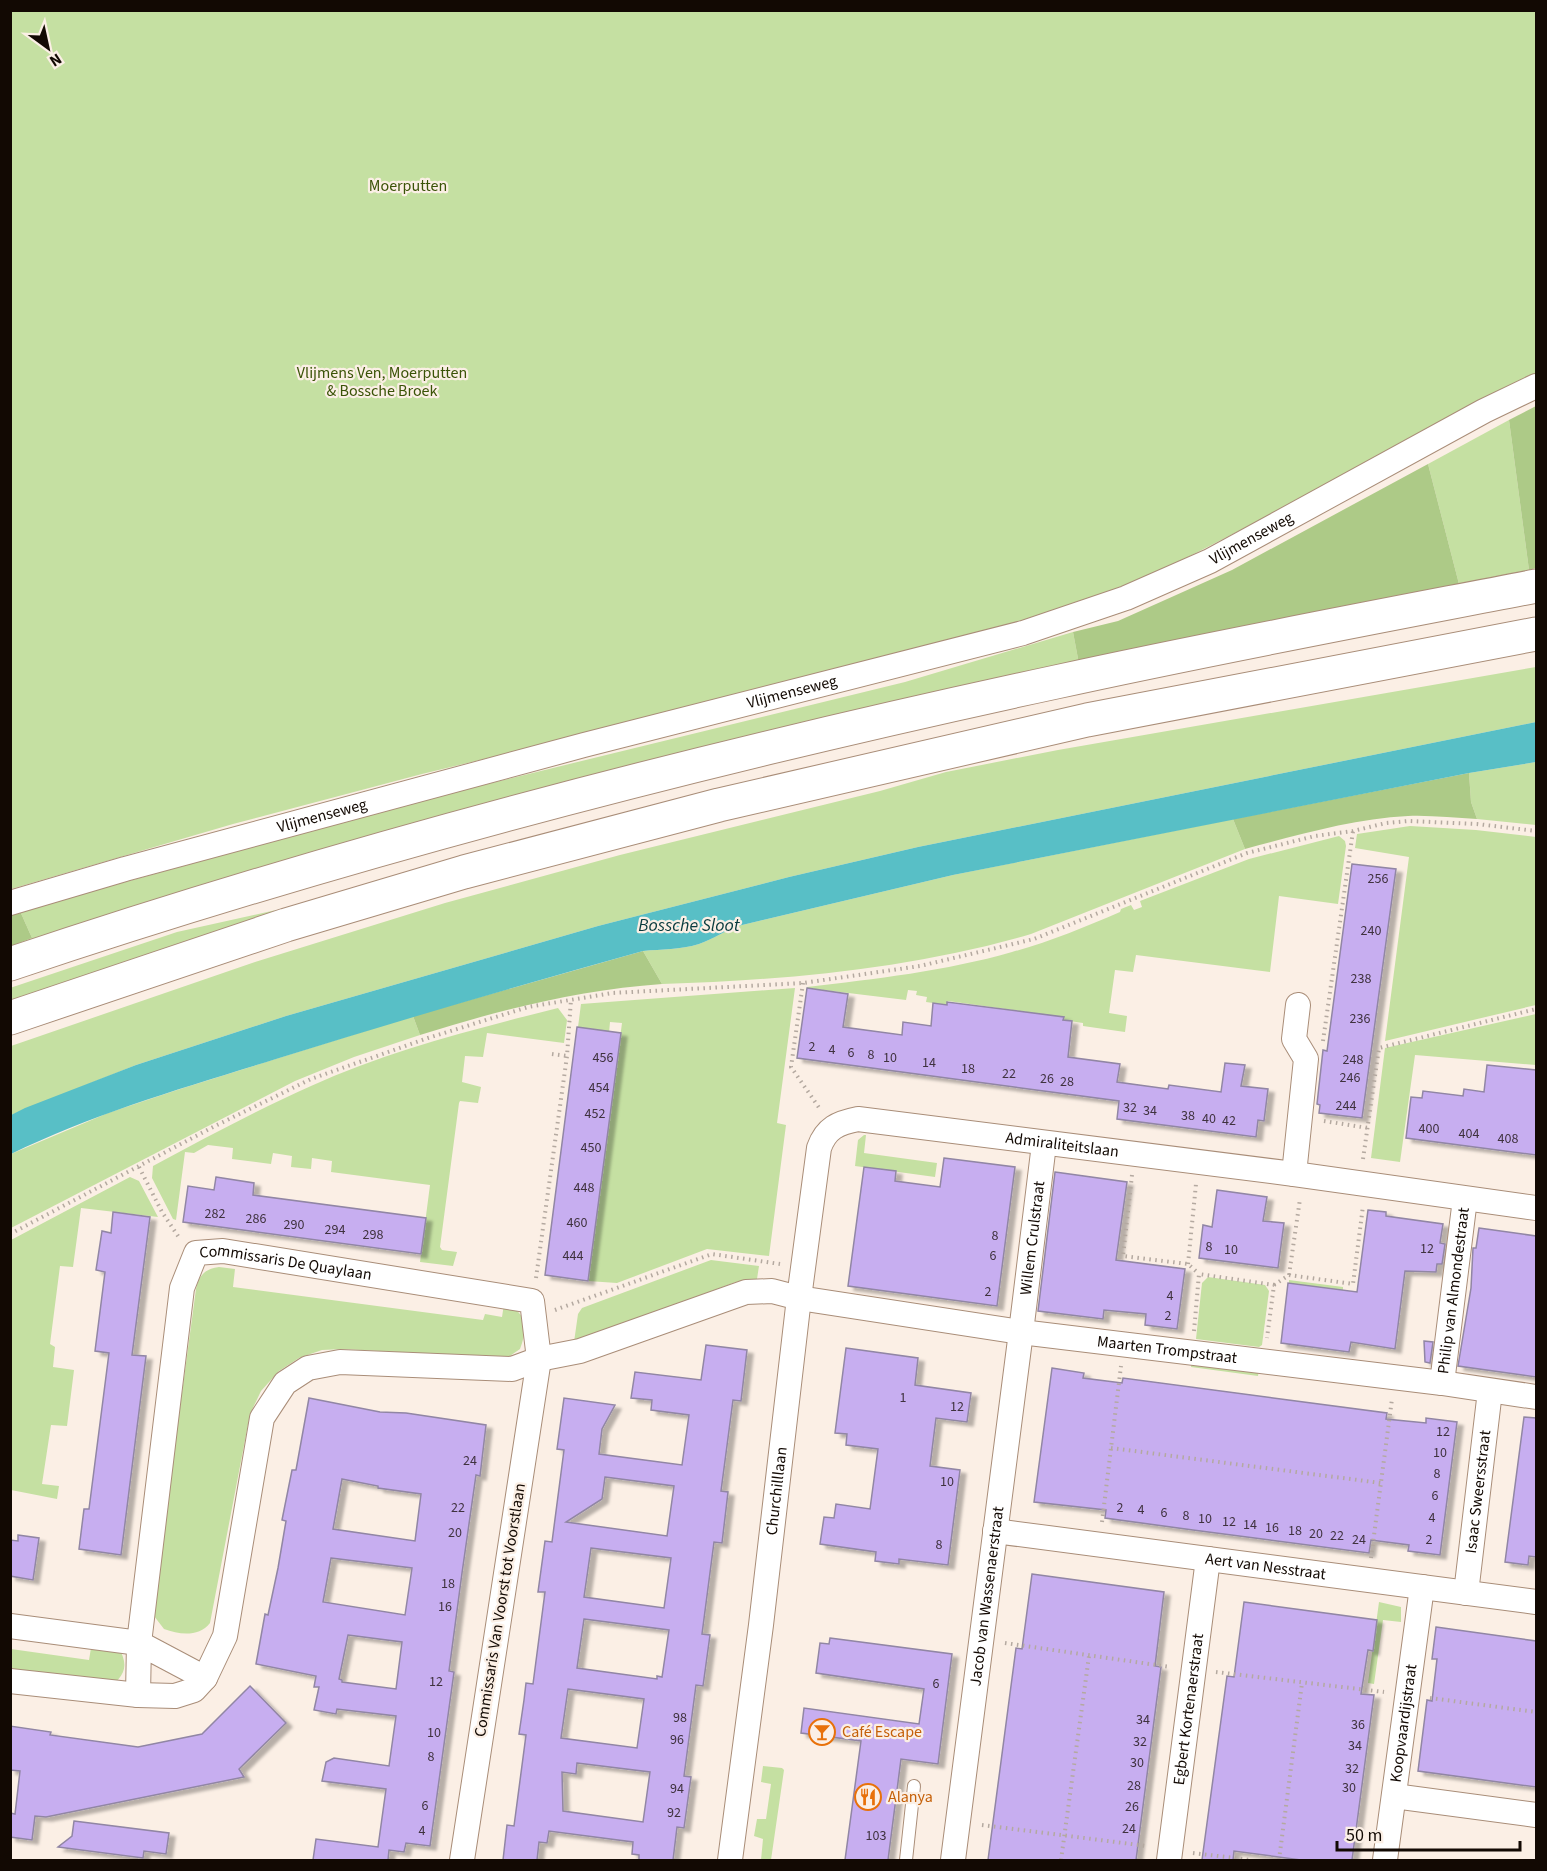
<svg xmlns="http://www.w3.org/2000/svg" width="1547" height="1871" viewBox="0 0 1547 1871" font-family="'Source Sans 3',sans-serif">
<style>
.green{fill:#c5e0a2}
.forest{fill:#adca87}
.water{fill:#58bfc6}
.building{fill:#c7aef0;stroke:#9186a4;stroke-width:1.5;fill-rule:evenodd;filter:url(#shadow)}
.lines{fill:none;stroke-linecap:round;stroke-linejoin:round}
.lane-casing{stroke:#a98d78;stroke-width:14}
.street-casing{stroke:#a98d78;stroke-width:26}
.primary-casing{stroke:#a98d78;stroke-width:35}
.path{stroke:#b4a9a0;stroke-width:4;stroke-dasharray:1.5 4.5;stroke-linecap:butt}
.lane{stroke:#fff;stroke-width:12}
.street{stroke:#fff;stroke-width:24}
.primary{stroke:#fff;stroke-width:33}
.labels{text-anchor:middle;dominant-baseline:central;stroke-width:4.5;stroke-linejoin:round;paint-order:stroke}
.number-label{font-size:14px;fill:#3f323e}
.park-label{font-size:16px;fill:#3a5307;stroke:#fbefe5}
.street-label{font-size:16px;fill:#120903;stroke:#fbefe5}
.food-label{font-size:16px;fill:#c56008;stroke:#fbefe5;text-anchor:start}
.water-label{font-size:18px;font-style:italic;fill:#093b3e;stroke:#fbefe5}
</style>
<defs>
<filter id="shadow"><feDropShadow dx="6" dy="4" stdDeviation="1.5" flood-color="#0004"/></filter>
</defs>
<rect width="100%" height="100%" fill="#fbefe5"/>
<g class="green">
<polygon points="11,11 1536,11 1536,378 1192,555 1130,584 1029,627 422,774 233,824 11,889"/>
<polygon points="1509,420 1529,570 1459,584 1428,464"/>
<polygon points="1073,632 1079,664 11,951 10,946 32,938 20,911 426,799 905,682"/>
<polygon points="1536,667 1536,722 918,847 789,877 598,926 286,1016 136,1065 11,1115 11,1046 255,962 445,903 620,855 880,791 946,772 1058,750"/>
<polygon points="1536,762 1536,825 1477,819 1471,802 1469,773"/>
<path d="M1233,819L1245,849L1031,934C911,969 786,980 662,984L643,951C662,949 680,950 699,944C713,939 725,931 738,926L953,875Z"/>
<polygon points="1410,826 1476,830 1536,837 1536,1005 1385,1041 1409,857 1355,848 1357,834"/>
<path d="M1339,836L1345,841L1346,846L1338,904L1279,896L1270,972L1136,955L1133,972L1115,970L1109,1013L1127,1016L1125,1032L1083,1026V1023L1063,1020V1017L948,1001L947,1005L926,1002L927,997L916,995L917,991L908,990L906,1000L807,988V987C875,979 946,971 1012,952C1049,942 1085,927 1120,912L1121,909L1131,905L1134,910L1142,907L1140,901L1249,859Z"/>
<polygon points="276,910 256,919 11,1003 10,988 177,932"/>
<polygon points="795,988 777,1123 786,1125 769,1256 707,1249 617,1283 588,1281 622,1023 610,1022 609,1033 578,1027 581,1004"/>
<path d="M558,1008L567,1020L564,1043L487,1033L483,1057L465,1056L462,1082L481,1087L478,1103L460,1101L459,1103L440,1247L442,1250L457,1252L453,1266L420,1262L430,1185L331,1172L332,1161L312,1158L311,1169L291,1167L292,1156L273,1153L271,1164L232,1159L233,1148L208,1145L194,1153L185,1152L176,1220L173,1219L152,1178L153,1166C205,1138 257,1110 311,1086C390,1050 475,1029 558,1008Z"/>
<polygon points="1536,1014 1536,1065 1415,1055 1400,1162 1371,1158 1385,1048"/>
<polygon points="413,1016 420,1035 354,1057 295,1081 11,1228 11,1154 108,1113 177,1090"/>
<polygon points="864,1135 866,1135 864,1153 937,1163 935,1177 855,1166 858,1140"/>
<polygon points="130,1177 139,1181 158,1217 81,1208 73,1267 60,1266 50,1344 55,1347 53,1367 74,1370 67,1426 51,1425 42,1484 59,1486 57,1499 11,1490 11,1240"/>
<polygon points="711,1260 759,1266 757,1279 736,1282 574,1342 578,1314 582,1308"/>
<path d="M219,1267L235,1269L233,1287L483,1320L485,1314L502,1317L504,1304C527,1311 528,1328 520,1349L507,1358L343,1349L322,1350L299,1358L279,1371L261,1391L250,1414L210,1623C199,1637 180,1635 164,1629L154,1616L153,1608L196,1289C199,1275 205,1269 219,1267Z"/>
<polygon points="1208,1277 1265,1285 1269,1291 1262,1345 1259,1347 1196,1339 1202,1283"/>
<polygon points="1289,1280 1343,1287 1343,1291 1289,1283"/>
<polygon points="1192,1360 1259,1369 1258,1376 1191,1367"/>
<polygon points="1379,1602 1401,1607 1401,1622 1383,1620 1374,1684 1368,1683"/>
<path d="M92,1642L121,1652C127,1665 125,1673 115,1683L11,1674V1649L89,1660Z"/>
<polygon points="763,1766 782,1768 784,1770 771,1860 761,1860 763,1839 754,1836 757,1819 766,1819 771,1784 761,1782"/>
</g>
<g class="forest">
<polygon points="1536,406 1536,568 1529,570 1509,420"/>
<polygon points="1428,464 1459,584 1079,664 1073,632 1118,621 1232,570"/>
<path d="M1469,773L1471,802L1477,819C1454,818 1430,815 1408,816C1352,819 1298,835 1245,849L1233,819Z"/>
<polygon points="20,911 32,938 11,946 11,914"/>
<path d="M643,951L662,984C578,990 499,1010 420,1035L413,1016Z"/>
</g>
<path class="water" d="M1536,722V762L1469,773L953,875L738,926C725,931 713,939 699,944C680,950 662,949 643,951C520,985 398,1021 276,1059C186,1087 95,1113 11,1154V1115L25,1108L136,1065L286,1016L598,926L789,877L918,847Z"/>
<g class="building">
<polygon points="1352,864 1396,869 1362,1118 1319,1113 1320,1105 1317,1104 1323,1050 1327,1051"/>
<polygon points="807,988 848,994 843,1027 902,1035 903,1022 931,1026 933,1003 947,1005 947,1002 1064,1017 1063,1020 1072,1021 1068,1057 1120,1064 1117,1082 1168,1089 1169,1085 1221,1092 1225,1063 1245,1065 1241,1086 1268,1089 1264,1121 1258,1120 1256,1137 1117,1119 1119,1101 797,1058"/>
<polygon points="577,1027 621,1033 588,1281 545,1275"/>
<polygon points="1487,1065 1536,1070 1536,1155 1406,1138 1411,1097 1422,1098 1423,1091 1463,1096 1464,1089 1484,1092"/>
<polygon points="944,1158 1015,1167 997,1306 848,1286 864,1167 896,1171 895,1181 940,1187"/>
<polygon points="1055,1172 1127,1182 1116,1260 1185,1269 1177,1329 1145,1325 1146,1314 1104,1310 1103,1319 1038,1311"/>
<polygon points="216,1177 254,1183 253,1195 426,1218 421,1254 183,1222 188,1186 214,1190"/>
<polygon points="1217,1190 1267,1197 1263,1221 1284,1223 1278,1268 1199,1258 1203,1225 1212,1227"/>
<polygon points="1368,1210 1386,1212 1386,1216 1443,1224 1440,1243 1445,1244 1442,1264 1437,1264 1436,1272 1405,1271 1395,1349 1351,1342 1349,1352 1281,1343 1288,1283 1357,1292"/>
<polygon points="113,1212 150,1217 132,1355 146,1356 121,1555 79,1549 84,1509 89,1509 109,1353 95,1351 105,1272 96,1270 102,1231 111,1233"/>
<polygon points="1479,1228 1536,1236 1536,1377 1458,1366 1471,1288 1473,1248 1476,1248"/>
<polygon points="1424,1341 1433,1342 1430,1363 1425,1362"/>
<path d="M706,1345L747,1350L741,1401L733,1400L721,1491L728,1492L722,1543L714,1542L702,1634L710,1635L703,1686L696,1685L684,1776L691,1777L684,1828L677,1827L673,1860H639V1855L632,1854L633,1842L549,1831L547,1843L539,1842L537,1860H503L507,1825L514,1826L526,1735L519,1734L524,1700L526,1683L533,1684L545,1592H538L545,1541L552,1542L564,1450L557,1449L564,1398L615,1405L602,1429L599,1454L682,1465L689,1415L651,1410L652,1400L631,1398L635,1372L701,1380ZM605,1477L674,1486L667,1536L566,1522L602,1499ZM591,1548L671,1558L664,1608L584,1597ZM584,1619L669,1630L662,1677L657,1676V1679L577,1668ZM568,1689L644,1699L637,1748L561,1738ZM577,1763L650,1772L643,1822L563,1811L562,1772L576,1774Z"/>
<polygon points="846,1348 918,1358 915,1385 971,1393 967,1422 936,1418 930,1466 960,1470 948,1565 899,1559 899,1564 875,1561 876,1552 820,1544 824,1517 834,1518 836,1504 870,1509 878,1449 846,1445 847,1434 835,1433"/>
<polygon points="1052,1368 1084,1373 1083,1378 1122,1383 1123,1378 1387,1413 1386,1419 1426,1423 1426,1418 1457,1422 1440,1555 1408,1551 1409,1545 1371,1540 1369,1553 1193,1530 1105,1518 1106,1510 1034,1502"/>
<path d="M309,1398L380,1412L406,1413L486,1425L480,1476L476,1475L462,1573L449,1671L454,1672L430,1846L406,1843L404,1852L389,1850L388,1860H313L316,1839L378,1847L386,1789L322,1781L326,1762L334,1758L389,1766L396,1716L337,1709L336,1714L314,1710L319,1687H314L316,1676L256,1664L265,1614L268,1615L278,1568L286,1521L282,1520L292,1470H296ZM342,1479L378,1486V1488L421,1494L415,1541L333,1529ZM331,1558L412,1568L405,1615L323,1602ZM348,1635L402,1642L396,1689L342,1682V1680L339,1679Z"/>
<polygon points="1524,1417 1536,1418 1536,1557 1529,1556 1528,1565 1505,1562"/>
<polygon points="18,1535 39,1538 33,1580 10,1576 10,1540 18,1541"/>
<polygon points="1032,1574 1164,1592 1155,1666 1161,1667 1136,1860 988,1860 1016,1648 1022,1649"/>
<polygon points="1244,1602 1377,1620 1373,1651 1368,1650 1361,1694 1374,1695 1352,1860 1301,1860 1234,1851 1233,1860 1202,1860 1227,1676 1234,1677"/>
<polygon points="1436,1627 1536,1641 1536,1787 1418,1771 1427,1700 1432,1701 1437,1659 1432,1659"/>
<polygon points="830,1638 952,1654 938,1764 901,1759 888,1860 845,1860 861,1741 801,1733 804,1708 919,1724 924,1689 816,1673 820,1643 829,1644"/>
<polygon points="250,1686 286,1723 239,1769 244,1777 46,1817 35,1816 32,1840 10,1837 10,1813 15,1814 20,1771 10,1770 10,1726 51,1732 50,1735 138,1747 202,1734"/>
<polygon points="74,1821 169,1833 166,1854 144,1851 143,1858 58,1847 72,1836"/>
</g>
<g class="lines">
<defs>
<polyline id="lane" points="906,1860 914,1786"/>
<g id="street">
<path id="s1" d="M10,903L125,869L584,745L1023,633L1126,598L1210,561L1484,411L1536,386"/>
<polyline points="1294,1174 1306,1059 1294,1039 1298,1005"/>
<path id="s2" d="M1442,1383L1465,1199"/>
<path id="s3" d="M995,1531L1536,1602"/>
<path id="s4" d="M1466,1593L1490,1391"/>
<path id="s5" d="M10,1626L139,1643L182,1288L196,1253L223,1251L532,1301L539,1359L462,1860"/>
<path id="s6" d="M10,1681L138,1695L175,1696L194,1690L205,1678L225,1636L262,1418L285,1383L308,1368L340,1362L512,1369L539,1359L580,1351L746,1292L772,1291L799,1298L1021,1332L1442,1383L1536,1397"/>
<polyline points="138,1695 139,1643 205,1678"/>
<polyline points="1394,1796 1536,1815"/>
<path id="s7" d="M730,1860L761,1625L799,1298L819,1148C826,1128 838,1123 858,1119L1294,1174L1536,1208"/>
<path id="s8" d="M953,1860L1021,1332L1044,1144"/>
<path id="s9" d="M1169,1860L1208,1559"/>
<path id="s10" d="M1385,1860L1422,1587"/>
</g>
<g id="primary">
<path d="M10,964C352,849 703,758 1056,682C1215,647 1376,617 1536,586"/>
<polyline points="10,1018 286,925 464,872 719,805 1087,720 1536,634"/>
</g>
</defs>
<use href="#lane" class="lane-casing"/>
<use href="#street" class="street-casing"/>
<use href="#primary" class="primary-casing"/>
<g class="path">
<polyline points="803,983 791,1067 820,1109"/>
<polyline points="1323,1041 1353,831"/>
<polyline points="552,1054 567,1056"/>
<polyline points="1324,1121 1368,1128"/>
<polyline points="1363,1159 1379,1048 1536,1009"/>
<polyline points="139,1167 162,1212 180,1239"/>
<polyline points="1132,1175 1123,1256 1188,1264 1199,1274"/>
<polyline points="10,1234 215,1126 311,1079 428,1038 528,1007 612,993 803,983 920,966 1034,939 1247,853 1315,836 1353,831 1386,823 1409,821 1477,824 1536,831"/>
<polyline points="1188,1264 1196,1184"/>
<polyline points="1289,1275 1300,1199"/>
<polyline points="536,1278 567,1056 571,999"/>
<polyline points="1274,1285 1289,1275 1353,1284 1363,1206"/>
<polyline points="555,1310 712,1254 780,1264"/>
<polyline points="1194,1331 1199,1274 1274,1285 1267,1338"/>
<polyline points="1111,1448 1381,1483"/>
<polyline points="1102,1522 1121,1366"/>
<polyline points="1371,1558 1392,1399"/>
<polyline points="1005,1643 1170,1667"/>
<polyline points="1216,1672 1384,1692"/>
<polyline points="1430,1698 1536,1712"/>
<polyline points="982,1825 1147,1846"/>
<polyline points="1193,1853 1251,1860"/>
<polyline points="1061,1860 1089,1656"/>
<polyline points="1279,1860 1302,1683"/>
</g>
<use href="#lane" class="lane"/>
<use href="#street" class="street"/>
<use href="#primary" class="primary"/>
</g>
<defs>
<symbol id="bar-ring" viewBox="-11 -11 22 22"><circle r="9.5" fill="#fbefe5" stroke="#e8710a" stroke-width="1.5"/><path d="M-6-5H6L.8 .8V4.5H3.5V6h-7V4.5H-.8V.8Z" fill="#e8710a"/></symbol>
<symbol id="restaurant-ring" viewBox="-11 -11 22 22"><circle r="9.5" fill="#fbefe5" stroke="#e8710a" stroke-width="1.5"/><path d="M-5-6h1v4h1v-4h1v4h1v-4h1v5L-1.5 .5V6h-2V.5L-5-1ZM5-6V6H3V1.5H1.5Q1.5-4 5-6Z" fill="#e8710a"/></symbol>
</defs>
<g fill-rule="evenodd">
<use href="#bar-ring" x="807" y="1717" width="30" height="30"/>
<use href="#restaurant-ring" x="853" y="1782" width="30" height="30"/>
</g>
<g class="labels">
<g class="number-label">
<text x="1378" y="879">256</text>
<text x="1371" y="931">240</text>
<text x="1361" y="979">238</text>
<text x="1360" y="1019">236</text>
<text x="812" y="1047">2</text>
<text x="832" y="1050">4</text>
<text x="851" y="1053">6</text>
<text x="871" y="1055">8</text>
<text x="603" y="1058">456</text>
<text x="890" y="1058">10</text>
<text x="1353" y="1060">248</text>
<text x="929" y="1063">14</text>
<text x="968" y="1069">18</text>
<text x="1009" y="1074">22</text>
<text x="1350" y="1078">246</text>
<text x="1047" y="1079">26</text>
<text x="1067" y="1082">28</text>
<text x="599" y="1088">454</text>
<text x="1346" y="1106">244</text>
<text x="1130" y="1108">32</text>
<text x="1150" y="1111">34</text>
<text x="595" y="1114">452</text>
<text x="1188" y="1116">38</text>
<text x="1209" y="1119">40</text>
<text x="1229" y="1121">42</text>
<text x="1429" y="1129">400</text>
<text x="1469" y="1134">404</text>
<text x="1508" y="1139">408</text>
<text x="591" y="1148">450</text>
<text x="584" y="1188">448</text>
<text x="215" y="1214">282</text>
<text x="256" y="1219">286</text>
<text x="577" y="1223">460</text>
<text x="294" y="1225">290</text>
<text x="335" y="1230">294</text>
<text x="373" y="1235">298</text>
<text x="995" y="1236">8</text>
<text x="1209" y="1247">8</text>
<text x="1427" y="1249">12</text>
<text x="1231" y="1250">10</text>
<text x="573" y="1256">444</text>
<text x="993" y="1256">6</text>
<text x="988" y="1292">2</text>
<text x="1170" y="1296">4</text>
<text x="1168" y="1316">2</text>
<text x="903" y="1398">1</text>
<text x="957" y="1407">12</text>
<text x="1443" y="1432">12</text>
<text x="1440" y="1453">10</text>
<text x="470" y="1461">24</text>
<text x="1437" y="1474">8</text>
<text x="947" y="1482">10</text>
<text x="1435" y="1496">6</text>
<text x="458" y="1508">22</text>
<text x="1120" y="1508">2</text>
<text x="1141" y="1510">4</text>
<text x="1164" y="1513">6</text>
<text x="1186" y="1516">8</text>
<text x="1432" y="1518">4</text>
<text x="1205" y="1519">10</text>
<text x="1229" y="1522">12</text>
<text x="1250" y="1525">14</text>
<text x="1272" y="1528">16</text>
<text x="1295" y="1531">18</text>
<text x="455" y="1533">20</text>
<text x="1316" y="1534">20</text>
<text x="1337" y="1536">22</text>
<text x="1359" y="1540">24</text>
<text x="1429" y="1540">2</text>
<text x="939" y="1545">8</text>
<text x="448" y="1584">18</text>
<text x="445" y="1607">16</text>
<text x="436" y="1682">12</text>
<text x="936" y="1684">6</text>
<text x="680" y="1718">98</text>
<text x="1143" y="1720">34</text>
<text x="1358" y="1725">36</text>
<text x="434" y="1733">10</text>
<text x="677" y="1740">96</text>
<text x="1140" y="1742">32</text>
<text x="1355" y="1746">34</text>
<text x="431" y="1757">8</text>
<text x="1137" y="1763">30</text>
<text x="1352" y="1769">32</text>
<text x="1134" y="1786">28</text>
<text x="1349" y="1788">30</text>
<text x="677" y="1789">94</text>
<text x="425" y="1806">6</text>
<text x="1132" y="1807">26</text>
<text x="674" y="1813">92</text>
<text x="1129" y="1829">24</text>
<text x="422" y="1831">4</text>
<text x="876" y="1836">103</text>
</g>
<g class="park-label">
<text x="408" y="186">Moerputten</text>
<text x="382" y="373">Vlijmens Ven, Moerputten<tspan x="382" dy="18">&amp; Bossche Broek</tspan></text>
</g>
<g class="street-label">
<text stroke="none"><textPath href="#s1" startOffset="1296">Vlijmenseweg</textPath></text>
<text stroke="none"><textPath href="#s1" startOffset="810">Vlijmenseweg</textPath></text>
<text stroke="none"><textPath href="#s1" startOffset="324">Vlijmenseweg</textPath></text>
<text stroke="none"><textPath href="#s7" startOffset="975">Admiraliteitslaan</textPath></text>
<text stroke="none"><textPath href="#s8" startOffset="627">Willem Crulstraat</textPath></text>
<text stroke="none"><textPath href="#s5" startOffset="616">Commissaris De Quaylaan</textPath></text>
<text stroke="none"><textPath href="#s2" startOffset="93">Philip van Almondestraat</textPath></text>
<text stroke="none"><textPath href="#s6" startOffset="1416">Maarten Trompstraat</textPath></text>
<text stroke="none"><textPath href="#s7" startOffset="372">Churchilllaan</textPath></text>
<text stroke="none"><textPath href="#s4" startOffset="102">Isaac Sweersstraat</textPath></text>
<text stroke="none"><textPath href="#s3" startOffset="273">Aert van Nesstraat</textPath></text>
<text stroke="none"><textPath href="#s8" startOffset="266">Jacob van Wassenaerstraat</textPath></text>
<text transform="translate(500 1610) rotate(-81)">Commissaris Van Voorst tot Voorstlaan</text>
<text stroke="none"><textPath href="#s9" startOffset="152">Egbert Kortenaerstraat</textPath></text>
<text stroke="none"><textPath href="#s10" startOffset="138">Koopvaardijstraat</textPath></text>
</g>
<g class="food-label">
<text x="842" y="1732">Café Escape</text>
<text x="888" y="1797">Alanya</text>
</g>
<g class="water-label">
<text x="689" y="925">Bossche Sloot</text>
</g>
</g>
<rect width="1547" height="1871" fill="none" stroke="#120903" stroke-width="24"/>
<g transform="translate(48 48) rotate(147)" stroke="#fbefe5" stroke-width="4.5" paint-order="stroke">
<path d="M0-4.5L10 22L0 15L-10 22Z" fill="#120903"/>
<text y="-9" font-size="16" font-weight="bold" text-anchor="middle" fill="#120903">N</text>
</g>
<path d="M1337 1841v9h183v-9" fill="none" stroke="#120903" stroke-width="3"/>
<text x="1346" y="1841" font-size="18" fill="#120903" stroke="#fbefe5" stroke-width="4.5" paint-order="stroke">50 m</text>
</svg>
